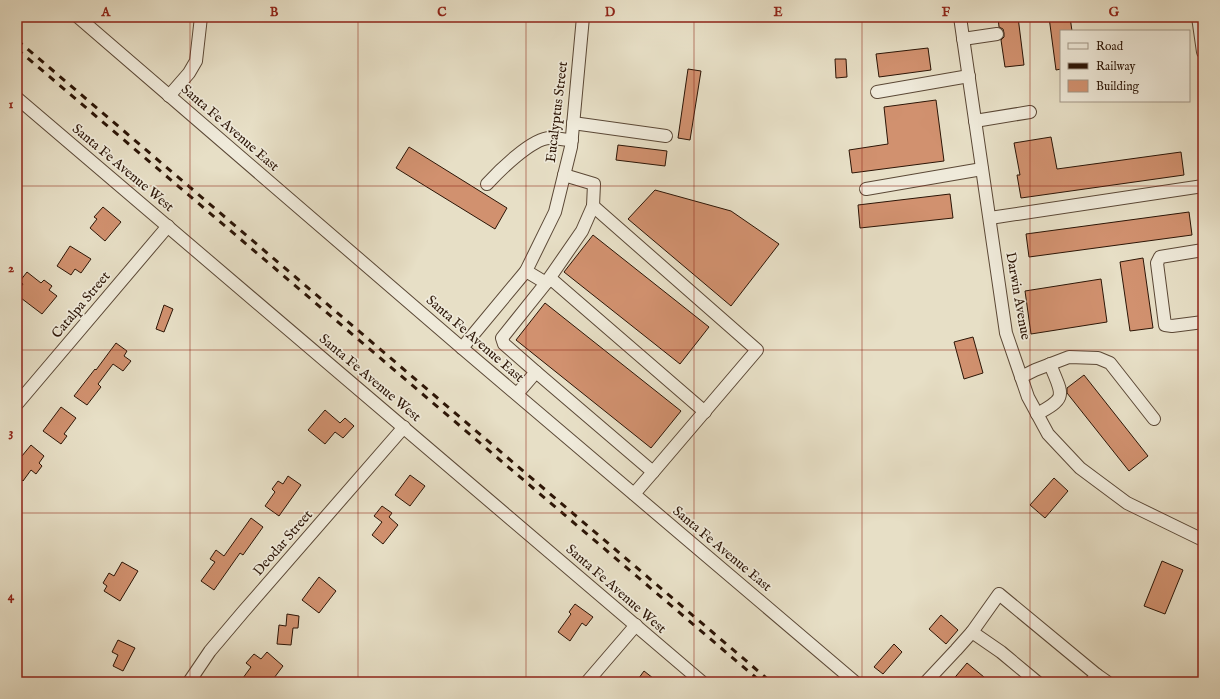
<svg xmlns="http://www.w3.org/2000/svg" width="1220" height="699" viewBox="0 0 1220 699" font-family="'IM FELL English',serif">
<style>
.building{fill:#d1916f;stroke:#2c1506}
.lines{fill:none;stroke-linecap:round;stroke-linejoin:round}
.minor-casing{stroke:#5b4836;stroke-width:14}
.minor{stroke:#efeada;stroke-width:12}
.rail{stroke:#2c1506;stroke-width:3;stroke-dasharray:7 7;stroke-linecap:butt}
.grid{fill:none;stroke:#8f2418;stroke-width:1;stroke-opacity:0.55}
.labels{text-anchor:middle;dominant-baseline:central;stroke-width:3.5;stroke-linejoin:round;paint-order:stroke}
.street-label{font-size:14px;fill:#2c1506;stroke:#efeada}
.neatline{fill:none;stroke:#8f2418;stroke-width:1.5}
.grid-label{font-size:13px;text-anchor:middle;font-weight:bold;fill:#8f2418}
</style>
<rect width="100%" height="100%" fill="#e7dfc6"/>
<filter id="stains"><feTurbulence type="fractalNoise" baseFrequency=".005" numOctaves="4"/><feColorMatrix values="0 0 0 0 .2 0 0 0 0 .09 0 0 0 0 .02 0 0 0 .5 -.17"/></filter>
<radialGradient id="worn" r=".72"><stop offset=".6" stop-color="#630" stop-opacity="0"/><stop offset="1" stop-color="#630" stop-opacity=".3"/></radialGradient>
<g class="building">
<polygon points="998,17 1018,17 1024,65 1005,67 1001,40 1004,37 1004,33 1003,29 999,27"/>
<polygon points="1049,17 1070,17 1072,31 1061,31 1061,69 1056,70"/>
<polygon points="928,48 931,70 879,77 876,54"/>
<polygon points="835,59 846,59 847,77 836,78"/>
<polygon points="688,69 701,71 690,140 678,138"/>
<polygon points="936,100 944,161 852,173 849,150 888,144 884,107"/>
<polygon points="1051,137 1057,169 1181,152 1184,175 1021,198 1017,175 1020,175 1014,143"/>
<polygon points="618,145 667,151 665,166 616,160"/>
<polygon points="409,147 507,208 495,229 396,168"/>
<polygon points="655,190 731,211 779,244 731,306 628,219"/>
<polygon points="950,194 953,218 860,228 858,205"/>
<polygon points="103,207 121,222 105,241 90,228 97,219 94,217"/>
<polygon points="1189,212 1192,235 1029,257 1026,234"/>
<polygon points="593,235 709,327 680,364 564,272"/>
<polygon points="70,246 91,259 81,273 75,269 71,275 57,266"/>
<polygon points="1143,258 1153,328 1130,331 1120,262"/>
<polygon points="27,272 41,283 44,280 52,286 49,290 57,296 42,314 17,295 17,292 23,284 20,281"/>
<polygon points="1101,279 1107,322 1031,334 1025,291"/>
<polygon points="545,303 681,411 651,448 516,340"/>
<polygon points="164,305 173,309 164,332 156,329"/>
<polygon points="973,337 983,373 964,379 954,342"/>
<polygon points="116,343 127,351 124,356 131,361 123,371 113,364 98,384 101,387 87,405 74,396 95,369 96,370"/>
<polygon points="1084,375 1148,456 1129,471 1067,393 1067,388"/>
<polygon points="61,407 76,418 64,434 67,436 61,444 43,431"/>
<polygon points="325,410 340,423 345,418 354,426 343,438 335,432 325,444 308,430"/>
<polygon points="31,445 44,456 39,463 42,466 36,474 31,470 23,481 17,476 17,462"/>
<polygon points="410,475 425,486 410,506 395,495"/>
<polygon points="288,476 301,485 279,516 265,506 275,492 272,489 278,481 283,484"/>
<polygon points="1054,478 1068,491 1045,518 1030,505"/>
<polygon points="382,506 392,513 389,517 398,525 383,544 372,535 382,522 374,516"/>
<polygon points="251,518 263,527 243,555 240,553 214,590 201,581 215,562 210,559 216,550 224,556"/>
<polygon points="1162,561 1183,570 1165,614 1144,606"/>
<polygon points="122,562 138,571 120,601 104,591 107,586 103,583 109,573 114,576"/>
<polygon points="319,577 336,591 319,613 302,600"/>
<polygon points="575,604 593,617 586,626 582,623 570,641 558,632 571,614 569,612"/>
<polygon points="287,614 299,616 298,628 293,628 291,645 277,644 279,625 286,626"/>
<polygon points="941,615 958,630 946,644 929,629"/>
<polygon points="118,640 135,648 123,671 113,666 118,655 112,652"/>
<polygon points="894,644 902,652 883,674 874,667"/>
<polygon points="267,652 283,666 271,682 240,682 251,667 246,663 254,654 261,659"/>
<polygon points="967,663 990,682 951,682"/>
<polygon points="644,671 658,682 636,682"/>
</g>
<g class="lines">
<defs>
<g id="minor">
<polyline points="78,17 462,348 855,682"/>
<polyline points="960,17 1006,333 1028,397 1048,434 1080,468 1127,503 1203,540"/>
<polyline points="1198,17 1203,52"/>
<polyline points="963,39 997,34"/>
<polyline points="877,92 969,76"/>
<polyline points="169,96 189,73 196,61 201,17"/>
<polyline points="17,98 702,682"/>
<polyline points="975,121 1030,112"/>
<polyline points="573,123 666,136"/>
<path d="M487,184C499,171 532,138 550,138C557,138 565,140 572,140"/>
<polyline points="866,189 982,169"/>
<polyline points="593,206 757,350 653,472"/>
<polyline points="990,218 1203,186"/>
<polyline points="1203,250 1160,257 1157,263 1165,325 1172,326 1203,322"/>
<polyline points="526,271 546,283 582,231 593,206 594,184 564,175"/>
<polyline points="550,278 705,412"/>
<polyline points="462,348 526,271 555,212 571,147 583,17"/>
<polyline points="536,372 504,344 502,338 546,283"/>
<polyline points="1021,377 1035,370 1069,357 1098,358 1110,363 1154,419"/>
<polyline points="517,394 536,372 653,472 634,494"/>
<polyline points="17,404 168,226"/>
<path d="M1037,414C1069,397 1062,395 1050,364"/>
<polyline points="972,632 999,594 1097,675"/>
<polyline points="189,682 210,651 243,612 404,427"/>
<polyline points="587,682 636,625"/>
<polyline points="926,682 956,650 972,632 1001,652 1037,682"/>
<polyline points="1091,682 1097,675 1107,682"/>
</g>
</defs>
<use href="#minor" class="minor-casing"/>
<use href="#minor" class="minor"/>
<g class="rail">
<polyline points="17,40 771,682"/>
<polyline points="17,49 761,682"/>
</g>
</g>
<path class="grid" d="M190,17V682M358,17V682M526,17V682M694,17V682M862,17V682M1030,17V682M17,186H1203M17,350H1203M17,513H1203"/>
<g class="labels">
<g class="street-label">
<text transform="translate(557 112) rotate(-83)">Eucalyptus Street</text>
<text transform="translate(230 128) rotate(41)">Santa Fe Avenue East</text>
<text transform="translate(123 168) rotate(40)">Santa Fe Avenue West</text>
<text transform="translate(1018 296) rotate(80)">Darwin Avenue</text>
<text transform="translate(81 305) rotate(-50)">Catalpa Street</text>
<text transform="translate(475 339) rotate(41)">Santa Fe Avenue East</text>
<text transform="translate(370 378) rotate(40)">Santa Fe Avenue West</text>
<text transform="translate(283 543) rotate(-49)">Deodar Street</text>
<text transform="translate(722 549) rotate(40)">Santa Fe Avenue East</text>
<text transform="translate(616 589) rotate(41)">Santa Fe Avenue West</text>
</g>
</g>
<rect width="1220" height="699" fill="none" stroke="#e7dfc6" stroke-width="44"/>
<rect x="1060" y="30" width="130" height="72" fill="#efeada" stroke="#a19585"/>
<rect x="1068" y="43" width="20" height="6" fill="#efeada" stroke="#a19585"/>
<text x="1096" y="50" font-size="12" fill="#2c1506">Road</text>
<rect x="1068" y="63" width="20" height="6" fill="#2c1506" stroke="#a19585"/>
<text x="1096" y="70" font-size="12" fill="#2c1506">Railway</text>
<rect x="1068" y="80" width="20" height="12" fill="#d1916f" stroke="#a19585"/>
<text x="1096" y="90" font-size="12" fill="#2c1506">Building</text>
<rect x="22" y="22" width="1176" height="655" class="neatline"/>
<g class="grid-label">
<text x="106" y="16">A</text>
<text x="274" y="16">B</text>
<text x="442" y="16">C</text>
<text x="610" y="16">D</text>
<text x="778" y="16">E</text>
<text x="946" y="16">F</text>
<text x="1114" y="16">G</text>
<text x="11" y="108">1</text>
<text x="11" y="272">2</text>
<text x="11" y="436">3</text>
<text x="11" y="600">4</text>
</g>
<rect width="100%" height="100%" filter="url(#stains)"/>
<rect width="100%" height="100%" fill="url(#worn)"/>
</svg>
